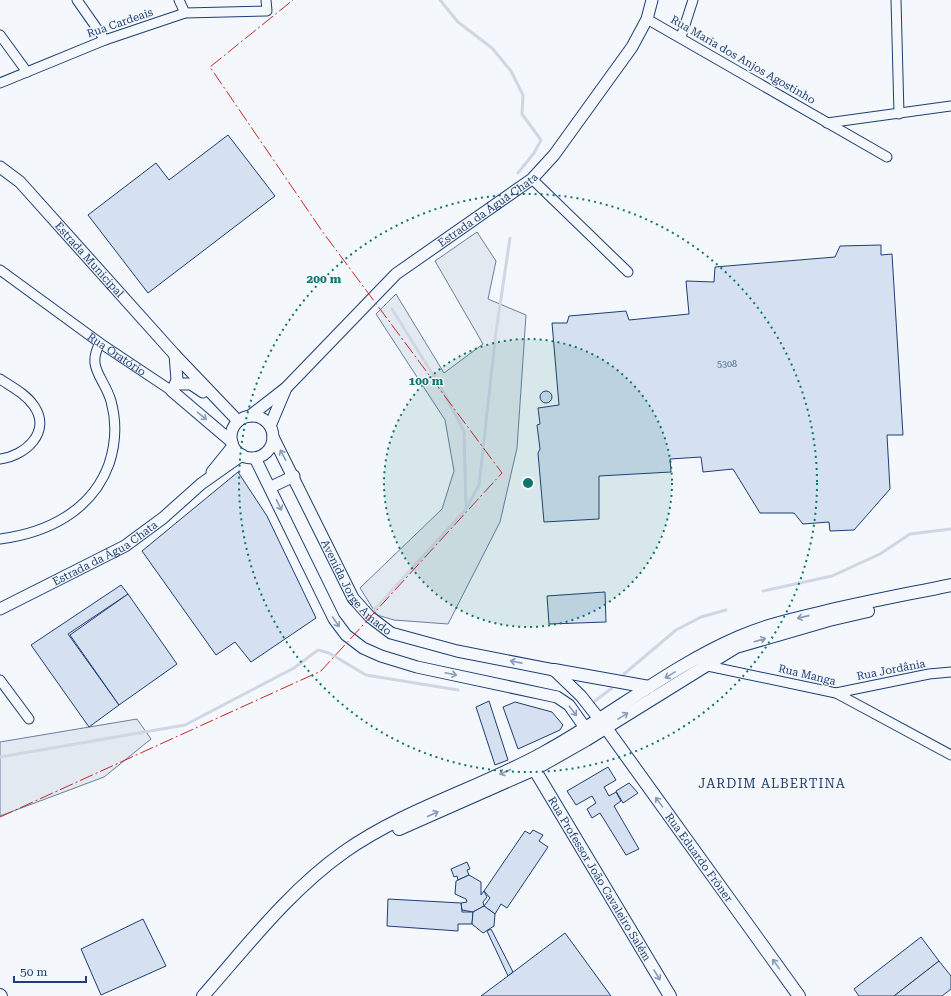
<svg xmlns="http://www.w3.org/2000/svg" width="951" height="996" viewBox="0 0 951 996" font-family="'Roboto Serif',serif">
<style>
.green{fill:#e3e9f0;stroke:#687fa3}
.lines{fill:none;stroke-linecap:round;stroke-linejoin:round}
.stream{stroke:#cfd7e4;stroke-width:3}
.building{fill:#d5e0f0;stroke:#1d3f73}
.minor-casing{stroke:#1d3f73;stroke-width:11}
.tertiary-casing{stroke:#1d3f73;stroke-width:13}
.secondary-casing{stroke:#1d3f73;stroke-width:14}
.minor{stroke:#f4f7fb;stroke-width:9}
.tertiary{stroke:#f4f7fb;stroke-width:11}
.secondary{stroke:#f4f7fb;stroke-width:12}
.power{stroke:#c62828;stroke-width:1;stroke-dasharray:14 3 2 3;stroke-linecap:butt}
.oneway{stroke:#889bb7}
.ring{fill:none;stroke:#0f766e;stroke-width:2;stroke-dasharray:2 4}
.labels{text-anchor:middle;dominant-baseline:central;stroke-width:3;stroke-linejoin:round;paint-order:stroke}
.number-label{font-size:9px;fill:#4b6792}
.street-label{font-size:11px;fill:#1d3f73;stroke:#f4f7fb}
.quarter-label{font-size:13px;letter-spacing:1px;fill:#1d3f73;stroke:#f4f7fb}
.centre{fill:#0f766e;stroke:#f4f7fb;stroke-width:2}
.ring-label{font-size:12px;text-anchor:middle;font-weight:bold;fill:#0f766e;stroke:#f4f7fb;stroke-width:3;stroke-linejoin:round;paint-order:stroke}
</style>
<rect width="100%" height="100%" fill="#f4f7fb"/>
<g class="green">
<polygon points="477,232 496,261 488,299 526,315 517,448 500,522 448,624 394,620 377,615 360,588 442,509 454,471 445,420 376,314 396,294 444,373 483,344 435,261"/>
<polygon points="137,719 151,739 104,777 0,816 0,742"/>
</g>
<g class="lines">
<g class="stream">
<polyline points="440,0 458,22 492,48 511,71 523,95 522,114 541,140 534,153 518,173"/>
<polyline points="392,309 440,386 464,431 466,508"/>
<polyline points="763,591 832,576 880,554 910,534 951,529"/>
<polyline points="374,610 466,509 479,485 496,332 510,238"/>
<polyline points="624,674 676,630 701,617 726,610"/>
<polyline points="595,701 612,688"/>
<polyline points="0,757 185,725 294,668 318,650 329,653 366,675 458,690"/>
</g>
</g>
<g class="building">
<polygon points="228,135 275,196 148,293 88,215 156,163 169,180"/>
<polygon points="881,245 881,255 892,254 903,435 887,435 890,489 854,530 830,531 829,522 803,524 794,513 760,513 733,469 703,472 701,457 670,459 671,472 599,476 599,519 544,522 538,453 540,449 537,425 540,424 538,408 559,405 552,323 567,323 569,316 626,311 629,320 689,314 686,281 714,282 715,267 835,257 840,246"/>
<circle cx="546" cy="397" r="6"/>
<polygon points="238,472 267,516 316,618 251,662 235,642 216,655 142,551"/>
<polygon points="121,585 128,594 68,634 119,705 89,727 31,645"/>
<polygon points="605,592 606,622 549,624 547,596"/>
<polygon points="128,594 177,664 119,705 70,635"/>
<polygon points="489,701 508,760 495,765 476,707"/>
<polygon points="515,702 552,712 563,725 560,730 518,749 503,707"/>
<polygon points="608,767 616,780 604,787 609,796 616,792 621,801 614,806 639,849 626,855 600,813 592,818 587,809 596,803 592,796 576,805 567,791"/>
<polygon points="629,783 638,793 623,803 616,791"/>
<polygon points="533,830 543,835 539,841 548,847 507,908 501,904 495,914 484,906 490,898 484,891 525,831 530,834"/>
<polygon points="467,862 470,869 467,870 469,875 458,880 457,876 454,877 451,869"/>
<polygon points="469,875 481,882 481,895 484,891 487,897 483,902 484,906 473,912 462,910 461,903 467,902 466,899 455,894 456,881"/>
<polygon points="388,899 461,903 462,912 473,912 472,924 458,924 458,931 387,926"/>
<polygon points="484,906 495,914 494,926 483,933 472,924 473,912"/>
<polygon points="143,919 166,966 101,995 81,949"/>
<polygon points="491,929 513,972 508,976 487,931"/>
<polygon points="565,933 611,996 481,996 508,976"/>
<polygon points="921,937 939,961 894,996 859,996 854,989"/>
<polygon points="939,961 951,976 951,989 942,996 894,996"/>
</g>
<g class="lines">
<defs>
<g id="minor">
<polyline points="77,0 105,40"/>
<polyline points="179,0 185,13"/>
<polyline points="896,0 899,114"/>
<polyline points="647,19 887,157"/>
<polyline points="0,35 27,72"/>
<polyline points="681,37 693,0"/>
<polyline points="0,83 105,40 185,13 267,11 266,0"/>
<polyline points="827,123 951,106"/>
<polyline points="532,179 628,272"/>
<path id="s1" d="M0,270L100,343L172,391"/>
<path d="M0,379C12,387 26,394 34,406C52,432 25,456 0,459"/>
<path d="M0,539C47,533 92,511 109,464C116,443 117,423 111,401C104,377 86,368 100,343"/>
<polyline points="703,665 836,693 951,755"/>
<polyline points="0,680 29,719"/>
<polyline points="836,693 929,674 951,672"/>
</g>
<g id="tertiary">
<path id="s2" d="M0,167L20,182L175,355L238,421"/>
<polyline points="175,355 177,380 172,391 232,442"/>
<polyline points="176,384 191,384 203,392"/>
<circle cx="252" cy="437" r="21"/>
<path id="s3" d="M250,416L286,388L396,274L532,179L554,155L632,47L647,19L652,0"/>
<polyline points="270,426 286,388"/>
<path id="s4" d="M273,437L353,598L370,617L391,633L457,651L554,670L581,696L600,720"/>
<polyline points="255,458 334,619 346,635 363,648 381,656 417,667 557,697 569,705 586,729"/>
<polyline points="212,472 233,446"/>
<polyline points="271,487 294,476"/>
<path id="s5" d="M0,609L125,546L163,518L201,484L242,455"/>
</g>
<g id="secondary">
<polyline points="554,670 649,687"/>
<path id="s6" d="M601,721L799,996"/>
<path id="s7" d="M530,762L670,996"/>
<polyline points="399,829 535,769 586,740 736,647 829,620 868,611"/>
<polyline points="0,995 1,996"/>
<path d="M203,996C247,946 289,891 344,852C405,809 478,789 543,753C610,717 669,667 739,637C766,625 794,619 823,612C865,602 908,594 951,585"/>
</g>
</defs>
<use href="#minor" class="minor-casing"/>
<use href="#tertiary" class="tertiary-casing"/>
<use href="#secondary" class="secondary-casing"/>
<use href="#minor" class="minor"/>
<use href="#tertiary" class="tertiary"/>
<use href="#secondary" class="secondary"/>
<polyline class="power" points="0,817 321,671 502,473 322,231 210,67 293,0"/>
</g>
<defs><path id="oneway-shaft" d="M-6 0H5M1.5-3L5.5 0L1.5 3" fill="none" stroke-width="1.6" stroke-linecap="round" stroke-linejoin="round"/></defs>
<g class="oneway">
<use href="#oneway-shaft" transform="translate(202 416) rotate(40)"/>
<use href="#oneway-shaft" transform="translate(283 455) rotate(-118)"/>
<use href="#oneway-shaft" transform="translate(279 505) rotate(64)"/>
<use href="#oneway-shaft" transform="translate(803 617) rotate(167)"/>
<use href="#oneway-shaft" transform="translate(336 622) rotate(56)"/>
<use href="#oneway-shaft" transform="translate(760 640) rotate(-16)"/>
<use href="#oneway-shaft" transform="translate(516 662) rotate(-169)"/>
<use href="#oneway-shaft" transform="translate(451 674) rotate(12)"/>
<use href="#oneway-shaft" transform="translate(670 675) rotate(149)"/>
<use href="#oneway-shaft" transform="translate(573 711) rotate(53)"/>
<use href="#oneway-shaft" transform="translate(623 716) rotate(-32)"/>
<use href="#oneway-shaft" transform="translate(505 772) rotate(156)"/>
<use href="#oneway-shaft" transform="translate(659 802) rotate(-126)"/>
<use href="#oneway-shaft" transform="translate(433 814) rotate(-24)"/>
<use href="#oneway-shaft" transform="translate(776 964) rotate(-126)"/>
<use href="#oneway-shaft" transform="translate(657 975) rotate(59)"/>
</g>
<circle cx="528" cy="483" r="144" fill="#0f766e" fill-opacity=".12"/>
<g class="ring">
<circle cx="528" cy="483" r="144"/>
<circle cx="528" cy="483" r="289"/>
</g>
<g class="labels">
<g class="number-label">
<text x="727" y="364">5308</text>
</g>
<g class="street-label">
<text transform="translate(120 23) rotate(-19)">Rua Cardeais</text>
<text transform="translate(743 60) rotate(30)">Rua Maria dos Anjos Agostinho</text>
<text stroke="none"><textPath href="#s3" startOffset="316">Estrada da Água Chata</textPath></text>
<text stroke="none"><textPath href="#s2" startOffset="129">Estrada Municipal</textPath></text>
<text stroke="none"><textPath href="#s1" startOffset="144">Rua Oratório</textPath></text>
<text stroke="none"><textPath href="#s5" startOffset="119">Estrada da Água Chata</textPath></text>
<text stroke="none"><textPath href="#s4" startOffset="173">Avenida Jorge Amado</textPath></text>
<text transform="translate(891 670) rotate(-11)">Rua Jordânia</text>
<text transform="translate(807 675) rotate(13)">Rua Manga</text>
<text stroke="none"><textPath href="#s6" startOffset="168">Rua Eduardo Frôner</textPath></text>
<text stroke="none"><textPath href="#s7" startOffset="136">Rua Professor João Cavaleiro Salém</textPath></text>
</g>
<g class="quarter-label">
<text x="772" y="783">JARDIM ALBERTINA</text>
</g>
</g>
<circle cx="528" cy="483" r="6" class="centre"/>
<g class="ring-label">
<text x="324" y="283">200 m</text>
<text x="426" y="385">100 m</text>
</g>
<path d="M14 976v6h72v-6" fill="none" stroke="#1d3f73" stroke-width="2"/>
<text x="20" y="976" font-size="12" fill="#1d3f73" stroke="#f4f7fb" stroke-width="3" paint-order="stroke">50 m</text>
</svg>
